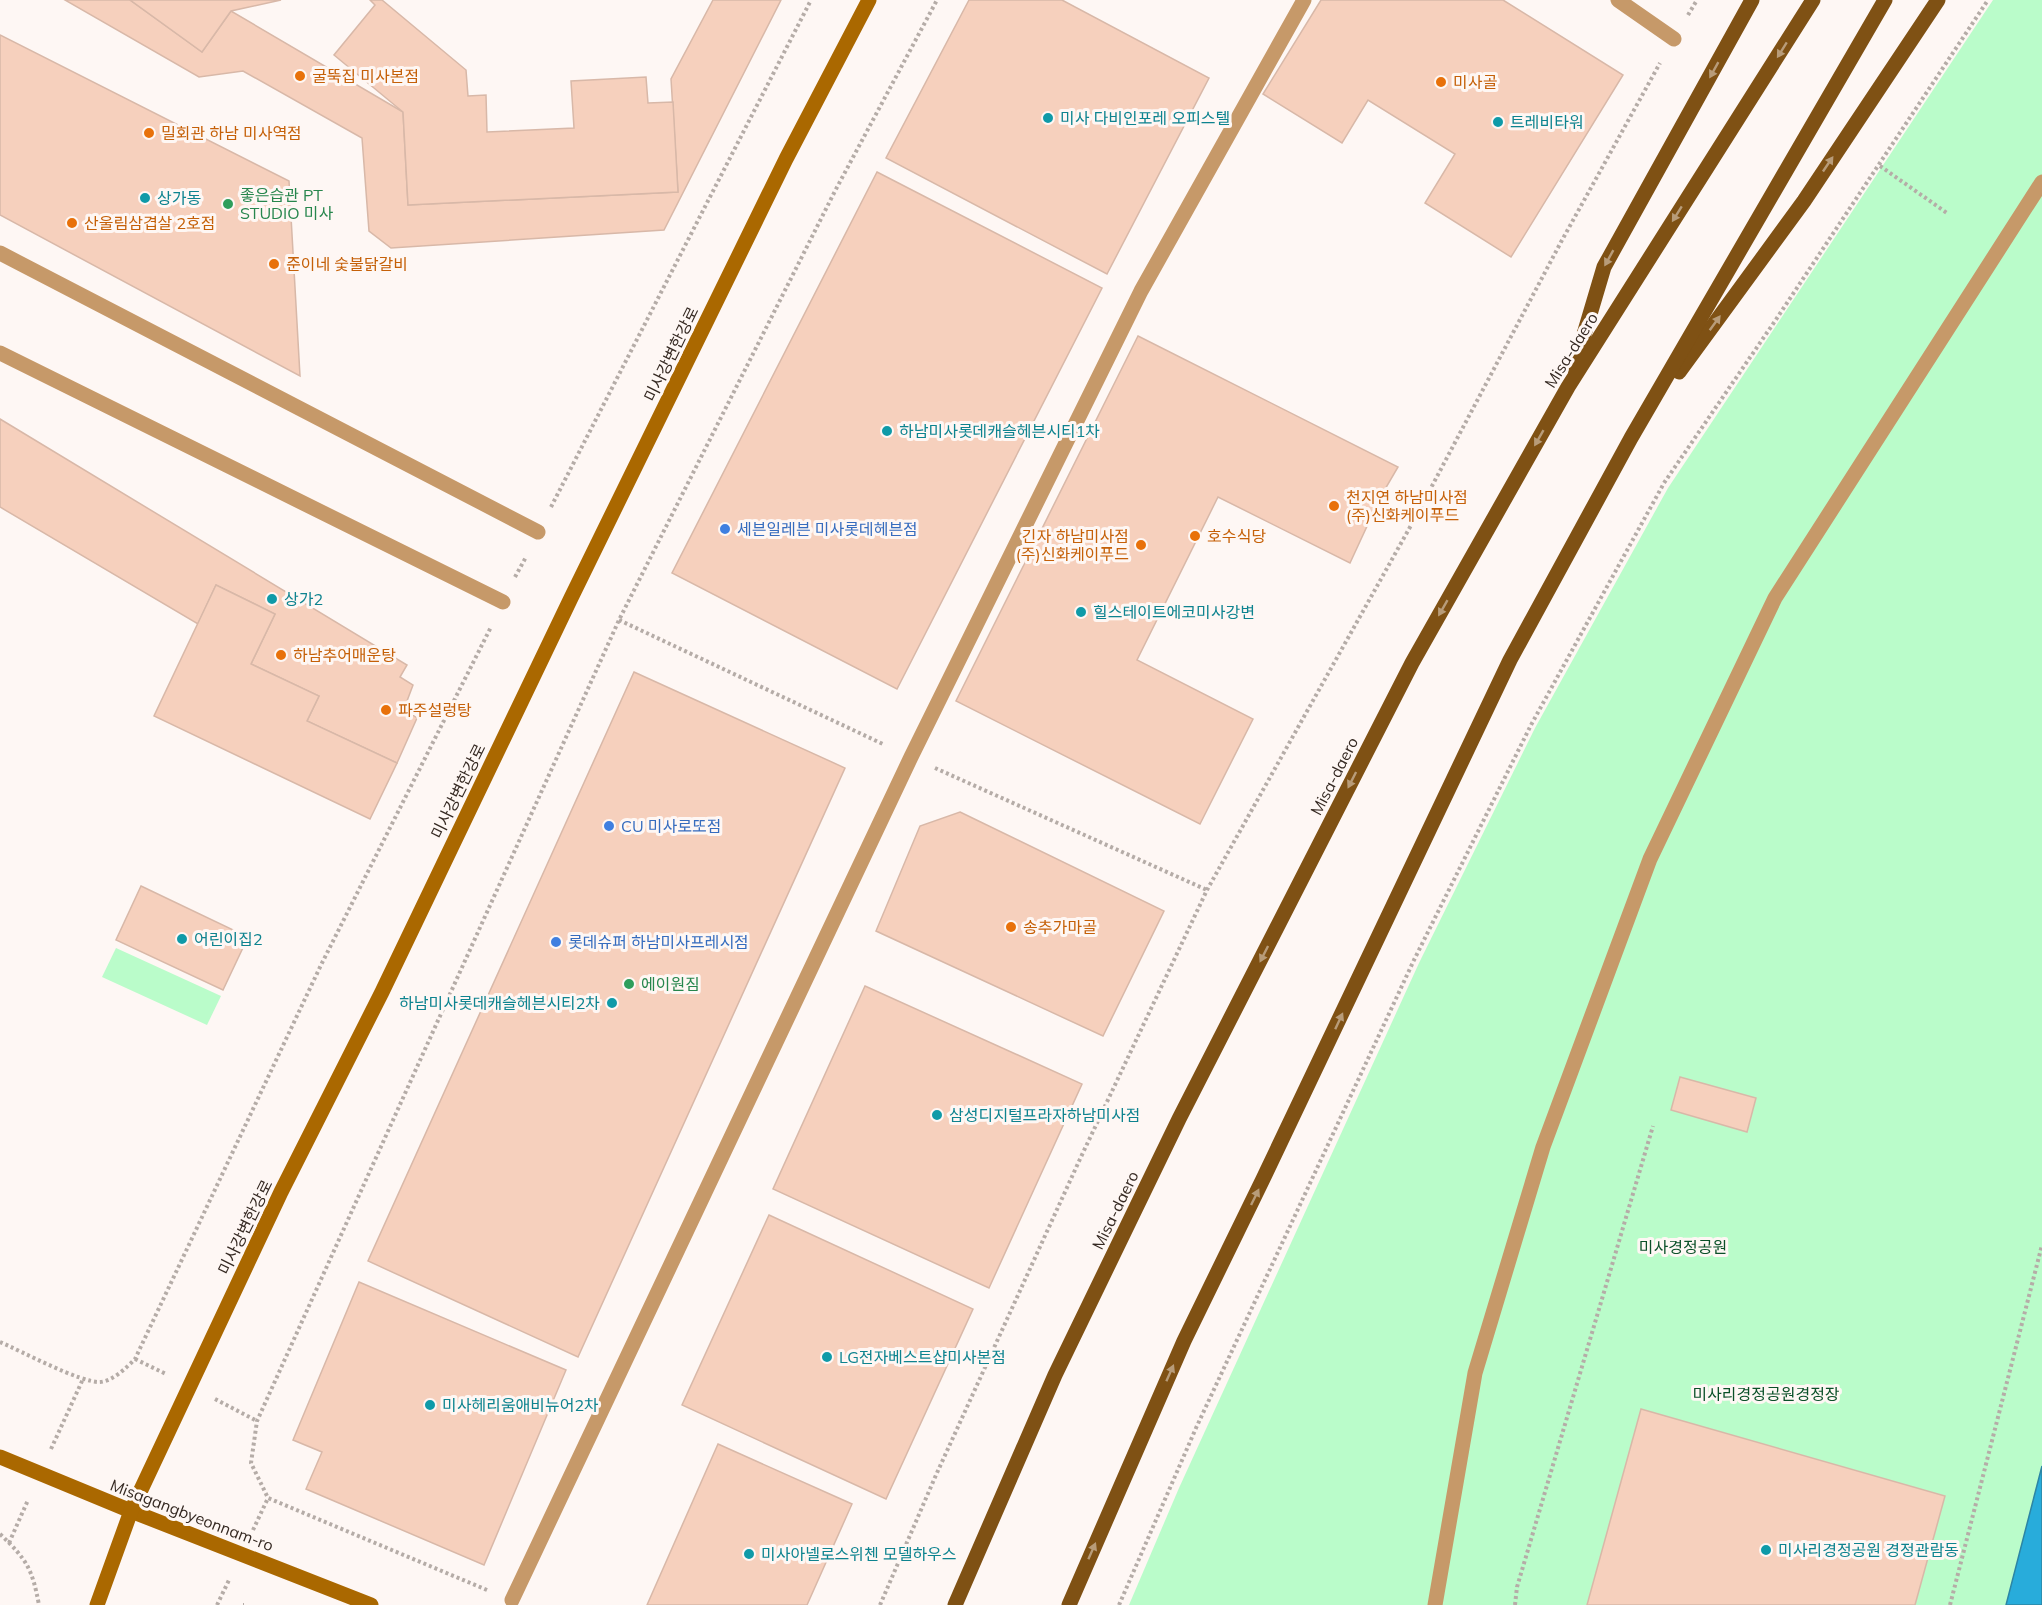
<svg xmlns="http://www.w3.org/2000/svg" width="2042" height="1605" viewBox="0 0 2042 1605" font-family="Mulish,'Noto Sans KR',sans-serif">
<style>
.green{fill:#bafcca}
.water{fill:#28acdb;stroke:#2c85a4;stroke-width:1.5}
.building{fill:#f6d0bd;stroke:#d8b8a8;stroke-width:1.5}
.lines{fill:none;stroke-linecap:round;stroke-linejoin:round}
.path{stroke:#b5aca7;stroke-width:4;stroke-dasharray:3 3;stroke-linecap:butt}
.lane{stroke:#c69969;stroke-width:15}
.street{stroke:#c69969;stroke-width:15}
.secondary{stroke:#aa6800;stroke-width:15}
.primary{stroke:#7f5114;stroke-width:15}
.oneway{fill:#b89c79}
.food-dot{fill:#e8710a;stroke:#fef7f4;stroke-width:2}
.culture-dot{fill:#0f9aa8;stroke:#fef7f4;stroke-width:2}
.leisure-dot{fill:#2e9e5b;stroke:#fef7f4;stroke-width:2}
.shop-dot{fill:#3f7fe0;stroke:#fef7f4;stroke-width:2}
.labels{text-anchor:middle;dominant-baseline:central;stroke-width:6;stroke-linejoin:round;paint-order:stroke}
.food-label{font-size:16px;fill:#c56008;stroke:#fef7f4;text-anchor:start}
.culture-label{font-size:16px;fill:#0d838f;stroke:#fef7f4;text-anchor:start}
.leisure-label{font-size:16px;fill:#27864d;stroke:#fef7f4;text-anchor:start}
.street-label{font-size:16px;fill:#352922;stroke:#fef7f4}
.shop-label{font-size:16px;fill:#366cbe;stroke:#fef7f4;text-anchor:start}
.park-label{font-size:16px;fill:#0a5028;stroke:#fef7f4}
</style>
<rect width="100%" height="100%" fill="#fef7f4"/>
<g class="green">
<polygon points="1993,0 2042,0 2042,1605 1129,1605 1179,1488 1419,963 1535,728 1668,488"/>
<polygon points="116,948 221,996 207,1025 102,977"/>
</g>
<polygon class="water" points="2042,1466 2042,1605 2006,1605"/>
<g class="building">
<polygon points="65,0 130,0 202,52 231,11 403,112 408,205 678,192 671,79 713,0 781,0 664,230 391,248 369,231 362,138 243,71 199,77"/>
<polygon points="130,0 281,0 231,11 202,52"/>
<polygon points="370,0 382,0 466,70 468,96 486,95 487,132 574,128 571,81 646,77 648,103 673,102 678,192 408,205 403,112 334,55 375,5"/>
<polygon points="969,0 1062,0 1209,78 1107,274 886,158"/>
<polygon points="1321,0 1503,0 1623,75 1511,257 1425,203 1455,154 1368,100 1342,143 1263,94"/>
<polygon points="0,35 289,181 300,376 0,215"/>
<polygon points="877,172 1102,288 897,689 672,573"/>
<polygon points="1138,336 1398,467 1381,496 1350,563 1218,497 1137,660 1253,719 1200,824 956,701"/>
<polygon points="0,419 407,665 400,677 413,685 404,709 417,718 397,763 307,721 319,696 251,664 275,614 216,585 198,624 0,507"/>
<polygon points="216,585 275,614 251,664 319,696 307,721 397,763 370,819 154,716"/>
<polygon points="634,672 845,768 578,1357 368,1261"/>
<polygon points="960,812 1164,911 1103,1036 876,931 920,826"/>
<polygon points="141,886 248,937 223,990 116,940"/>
<polygon points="865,986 1082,1084 989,1288 773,1189"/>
<polygon points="1680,1077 1756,1098 1747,1132 1671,1110"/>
<polygon points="769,1215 973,1309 886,1499 682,1405"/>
<polygon points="359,1282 566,1370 484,1565 306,1489 322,1452 293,1440"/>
<polygon points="1641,1409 1945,1496 1915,1605 1587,1605"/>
<polygon points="718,1444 852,1504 807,1605 647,1605"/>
</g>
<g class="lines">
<g class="path">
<polyline points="1688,15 1697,0"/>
<polyline points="1880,166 1947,213"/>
<polyline points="551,507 811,0"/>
<polyline points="515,577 526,557"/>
<polyline points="619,620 885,745"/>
<polyline points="935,768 1207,890"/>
<path d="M0,1342C21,1351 81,1383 100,1382C113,1381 126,1368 135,1359L321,965L491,627"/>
<polyline points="135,1359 166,1374"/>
<polyline points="215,1399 257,1421"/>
<polyline points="51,1449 83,1379"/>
<polyline points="253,1530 268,1498"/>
<path d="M0,1534C27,1560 32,1568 39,1605"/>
<polyline points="9,1543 28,1500"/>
<polyline points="487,1590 268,1498 251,1463 257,1421 619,620 835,191 937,0"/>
<polyline points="217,1605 229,1580"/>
<polyline points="243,1605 244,1605"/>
<polyline points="880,1605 936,1475 1080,1159 1207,890 1414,520 1561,242 1660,63"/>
<polyline points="1119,1605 1196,1428 1414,960 1531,725 1664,483 1775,321 1988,0"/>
<polyline points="1515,1605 1517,1587 1653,1126"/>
<polyline points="1950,1605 2042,1245"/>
</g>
<polyline class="lane" points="1435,1605 1475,1373 1543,1147 1650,859 1775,598 2042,182"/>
<g class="street">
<polyline points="1618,0 1674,39"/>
<polyline points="0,253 538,532"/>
<polyline points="0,353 503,602"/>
<polyline points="512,1600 911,757 1141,291 1304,0"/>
</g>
<g class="secondary">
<polyline points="0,1457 131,1511 371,1605"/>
<polyline points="97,1605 131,1511 281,1192 382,992 571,598 786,159 869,0"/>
</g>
<g class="primary">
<polyline points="1574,368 1604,267 1752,0"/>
<polyline points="1679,372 1804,201 1938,0"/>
<polyline points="955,1605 1055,1375 1179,1119 1412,663 1568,387 1813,0"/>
<polyline points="1069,1605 1184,1341 1263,1179 1510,660 1631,438 1885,0"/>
</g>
</g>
<defs><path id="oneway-solid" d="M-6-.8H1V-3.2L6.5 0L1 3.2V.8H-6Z" transform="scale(1.5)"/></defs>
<g class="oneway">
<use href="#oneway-solid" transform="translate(1782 50) rotate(122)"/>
<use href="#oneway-solid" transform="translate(1714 70) rotate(119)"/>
<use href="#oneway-solid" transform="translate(1828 164) rotate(-56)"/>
<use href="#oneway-solid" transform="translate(1677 214) rotate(122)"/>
<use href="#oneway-solid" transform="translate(1609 258) rotate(119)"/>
<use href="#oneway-solid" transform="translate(1715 323) rotate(-54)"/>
<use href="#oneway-solid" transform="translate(1539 438) rotate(120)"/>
<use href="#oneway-solid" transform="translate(1443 608) rotate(120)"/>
<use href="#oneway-solid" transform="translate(1352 780) rotate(117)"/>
<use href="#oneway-solid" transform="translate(1264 954) rotate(117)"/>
<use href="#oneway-solid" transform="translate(1339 1021) rotate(-65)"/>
<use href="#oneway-solid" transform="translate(1255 1197) rotate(-64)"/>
<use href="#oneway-solid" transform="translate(1170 1373) rotate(-66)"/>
<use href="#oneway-solid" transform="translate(1092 1551) rotate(-66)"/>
</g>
<g class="food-dot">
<circle cx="300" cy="76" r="6"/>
<circle cx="1441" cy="82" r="6"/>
<circle cx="149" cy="133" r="6"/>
<circle cx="72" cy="223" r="6"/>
<circle cx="274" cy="264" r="6"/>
<circle cx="1334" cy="506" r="6"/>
<circle cx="1195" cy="536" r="6"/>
<circle cx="1141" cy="545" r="6"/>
<circle cx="281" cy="655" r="6"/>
<circle cx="386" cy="710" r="6"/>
<circle cx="1011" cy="927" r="6"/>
</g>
<g class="culture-dot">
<circle cx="1048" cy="118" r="6"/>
<circle cx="1498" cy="122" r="6"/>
<circle cx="145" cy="198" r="6"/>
<circle cx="887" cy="431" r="6"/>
<circle cx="272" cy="599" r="6"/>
<circle cx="1081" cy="612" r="6"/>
<circle cx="182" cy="939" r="6"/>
<circle cx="612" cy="1003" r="6"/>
<circle cx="937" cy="1115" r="6"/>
<circle cx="827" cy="1357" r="6"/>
<circle cx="430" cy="1405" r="6"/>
<circle cx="1766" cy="1550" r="6"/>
<circle cx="749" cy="1554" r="6"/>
</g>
<g class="leisure-dot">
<circle cx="228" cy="204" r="6"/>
<circle cx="629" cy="984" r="6"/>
</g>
<g class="shop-dot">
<circle cx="725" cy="529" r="6"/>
<circle cx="609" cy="826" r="6"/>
<circle cx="556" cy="942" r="6"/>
</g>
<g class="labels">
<g class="food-label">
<text x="312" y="76">굴뚝집 미사본점</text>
<text x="1453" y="82">미사골</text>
<text x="161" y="133">밀회관 하남 미사역점</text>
<text x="84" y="223">산울림삼겹살 2호점</text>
<text x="286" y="264">준이네 숯불닭갈비</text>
<text x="1346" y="497">천지연 하남미사점<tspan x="1346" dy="18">(주)신화케이푸드</tspan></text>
<text x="1129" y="536" text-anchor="end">긴자 하남미사점<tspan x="1129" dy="18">(주)신화케이푸드</tspan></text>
<text x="1207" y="536">호수식당</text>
<text x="293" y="655">하남추어매운탕</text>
<text x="398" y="710">파주설렁탕</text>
<text x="1023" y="927">송추가마골</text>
</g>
<g class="culture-label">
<text x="1060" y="118">미사 다비인포레 오피스텔</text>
<text x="1510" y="122">트레비타워</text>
<text x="157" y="198">상가동</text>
<text x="899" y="431">하남미사롯데캐슬헤븐시티1차</text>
<text x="284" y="599">상가2</text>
<text x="1093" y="612">힐스테이트에코미사강변</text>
<text x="194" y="939">어린이집2</text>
<text x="600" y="1003" text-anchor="end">하남미사롯데캐슬헤븐시티2차</text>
<text x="949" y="1115">삼성디지털프라자하남미사점</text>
<text x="839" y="1357">LG전자베스트샵미사본점</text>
<text x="442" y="1405">미사헤리움애비뉴어2차</text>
<text x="1778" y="1550">미사리경정공원 경정관람동</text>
<text x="761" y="1554">미사아넬로스위첸 모델하우스</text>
</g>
<g class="leisure-label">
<text x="240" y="195">좋은습관 PT<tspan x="240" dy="18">STUDIO 미사</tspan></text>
<text x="641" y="984">에이원짐</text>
</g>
<g class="street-label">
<text transform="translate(1571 350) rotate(-58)">Misa-daero</text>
<text transform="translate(671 354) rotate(-64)">미사강변한강로</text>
<text transform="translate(1334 776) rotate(-63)">Misa-daero</text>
<text transform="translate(458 791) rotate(-64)">미사강변한강로</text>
<text transform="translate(1115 1210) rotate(-64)">Misa-daero</text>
<text transform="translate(245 1227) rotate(-64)">미사강변한강로</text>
<text transform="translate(192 1515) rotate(21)">Misagangbyeonnam-ro</text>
</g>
<g class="shop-label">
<text x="737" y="529">세븐일레븐 미사롯데헤븐점</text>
<text x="621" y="826">CU 미사로또점</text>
<text x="568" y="942">롯데슈퍼 하남미사프레시점</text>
</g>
<g class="park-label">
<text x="1683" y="1247">미사경정공원</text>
<text x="1766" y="1394">미사리경정공원경정장</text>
</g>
</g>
</svg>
